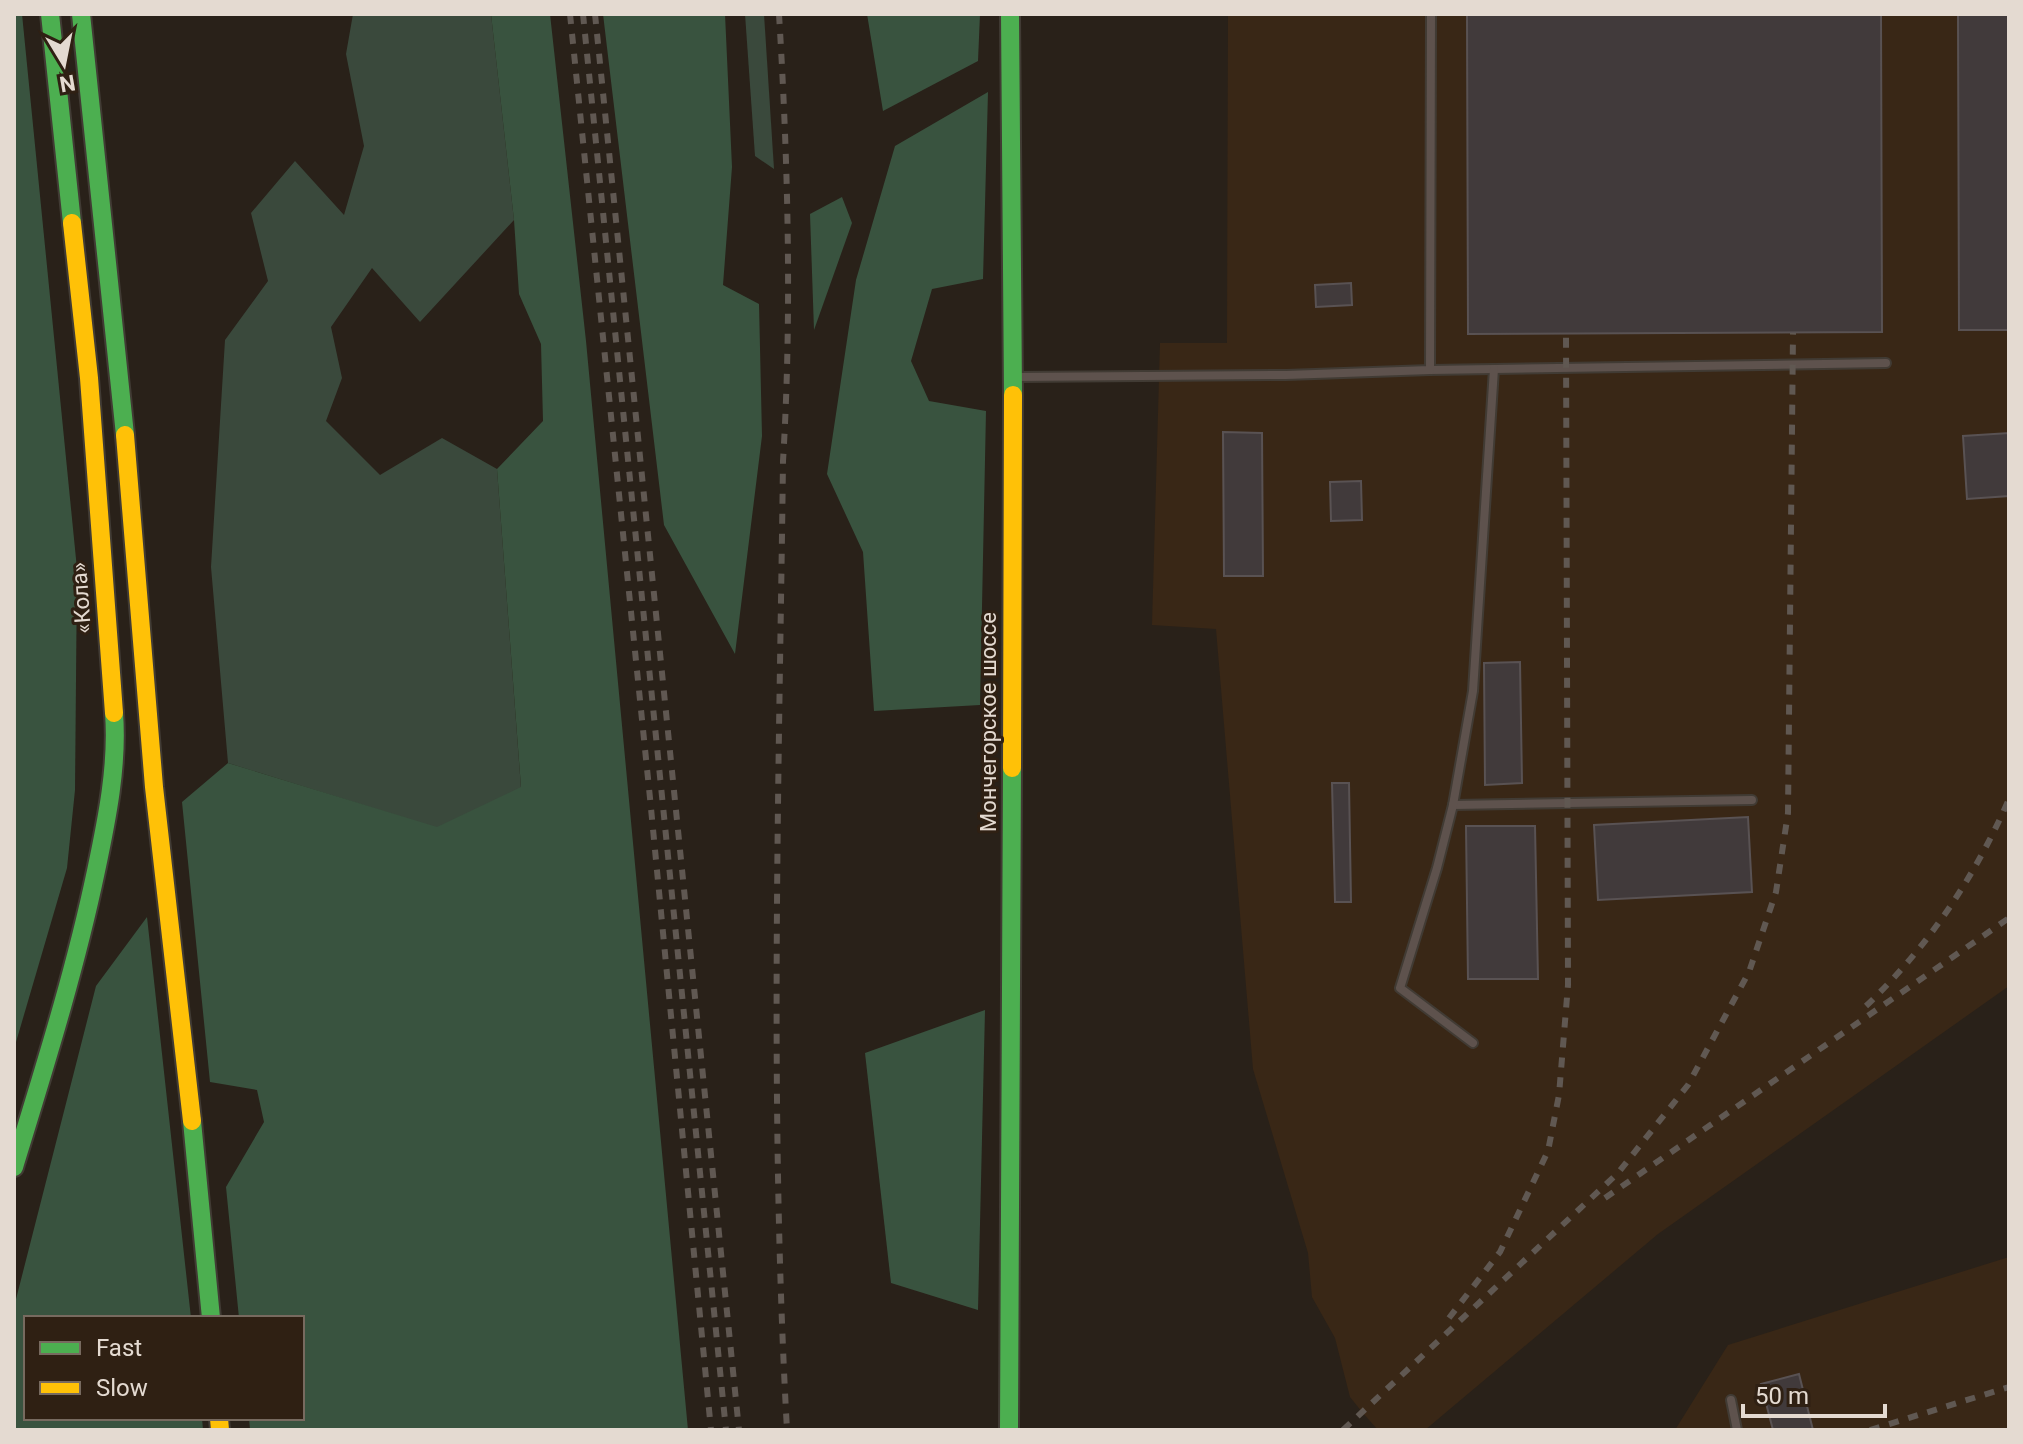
<svg xmlns="http://www.w3.org/2000/svg" width="2023" height="1444" viewBox="0 0 2023 1444" font-family="Roboto,sans-serif">
<style>
.built{fill:#392716}
.green{fill:#3a493c}
.forest{fill:#39533f}
.building{fill:#413a3b;stroke:#595253;stroke-width:2}
.lines{fill:none;stroke-linecap:round;stroke-linejoin:round}
.lane-casing{stroke:#413b34;stroke-width:12}
.fast-casing{stroke:#413b34;stroke-width:22}
.slow-casing{stroke:#413b34;stroke-width:22}
.lane{stroke:#5e524d;stroke-width:8}
.fast{stroke:#4caf50;stroke-width:18}
.slow{stroke:#ffc107;stroke-width:18}
.rail{stroke:#605852;stroke-width:6;stroke-dasharray:10 10;stroke-linecap:butt}
.labels{text-anchor:middle;dominant-baseline:central;stroke-width:6;stroke-linejoin:round;paint-order:stroke}
.street-label{font-size:22px;fill:#e4dad1;stroke:#2f2013}
</style>
<rect width="100%" height="100%" fill="#292119"/>
<g class="built">
<polygon points="1228,14 2009,14 2009,986 1658,1234 1425,1430 1378,1430 1362,1412 1350,1397 1335,1338 1312,1297 1308,1253 1253,1069 1216,629 1152,625 1160,343 1227,343"/>
<polygon points="2009,1257 2009,1430 1675,1430 1728,1345"/>
</g>
<g class="green">
<polygon points="353,14 491,14 514,220 420,322 372,268 331,327 342,378 326,421 380,475 442,438 497,469 521,788 437,828 228,763 211,567 225,340 268,281 251,213 295,161 344,215 364,146 346,54"/>
<polygon points="745,14 764,14 774,169 755,156"/>
</g>
<g class="forest">
<polygon points="14,14 22,14 77,569 75,790 67,868 14,1049"/>
<polygon points="491,14 550,14 586,341 688,1430 250,1430 249,1418 302,1418 302,1318 239,1318 226,1187 264,1122 257,1090 210,1082 182,802 228,763 437,827 521,787 497,469 543,421 541,344 519,294 514,220"/>
<polygon points="603,14 725,14 732,167 723,285 759,304 762,436 735,654 664,525"/>
<polygon points="867,14 980,14 978,61 883,111"/>
<polygon points="988,92 983,279 932,289 911,361 929,401 986,411 980,705 874,711 863,552 827,474 856,280 895,146"/>
<polygon points="842,197 852,223 814,330 810,214"/>
<polygon points="147,917 191,1318 26,1318 26,1418 202,1418 203,1430 14,1430 14,1307 96,986"/>
<polygon points="985,1010 978,1310 891,1283 865,1053"/>
</g>
<g class="building">
<polygon points="1467,14 1881,14 1882,332 1468,334"/>
<polygon points="1958,14 2009,14 2009,330 1959,330"/>
<polygon points="1351,283 1352,305 1316,307 1315,285"/>
<polygon points="1223,432 1262,433 1263,576 1224,576"/>
<polygon points="2009,433 2009,496 1967,499 1963,436"/>
<polygon points="1361,481 1362,520 1331,521 1330,482"/>
<polygon points="1520,662 1522,783 1485,785 1484,663"/>
<polygon points="1332,783 1349,783 1351,902 1335,902"/>
<polygon points="1748,817 1752,892 1598,900 1594,825"/>
<polygon points="1466,826 1535,826 1538,979 1468,979"/>
<polygon points="1799,1374 1813,1430 1773,1430 1761,1384"/>
</g>
<g class="lines">
<defs>
<g id="lane">
<polyline points="1430,370 1886,363"/>
<polyline points="1014,377 1286,375 1430,370 1431,14"/>
<polyline points="1453,805 1752,800"/>
<polyline points="1473,1043 1400,988 1437,868 1453,805 1473,691 1494,369"/>
<polyline points="1731,1400 1737,1430"/>
</g>
<g id="fast">
<polyline points="50,14 72,223"/>
<polyline points="81,14 125,435"/>
<polyline points="1010,14 1013,395"/>
<polyline points="192,1121 211,1318"/>
<path d="M14,1167C44,1069 75,971 96,871C107,819 118,765 114,713"/>
<polyline points="1009,1430 1012,768"/>
</g>
<g id="slow">
<polyline points="72,223 89,378 114,713"/>
<polyline points="125,435 154,787 192,1121"/>
<polyline points="1012,768 1013,395"/>
<polyline points="219,1418 220,1430"/>
</g>
</defs>
<use href="#lane" class="lane-casing"/>
<use href="#fast" class="fast-casing"/>
<use href="#slow" class="slow-casing"/>
<use href="#lane" class="lane"/>
<use href="#fast" class="fast"/>
<use href="#slow" class="slow"/>
<g class="rail">
<polyline points="570,14 650,798 711,1430"/>
<polyline points="583,14 726,1430"/>
<polyline points="595,14 739,1430"/>
<path d="M779,14C788,162 792,313 783,461C779,784 769,1108 787,1430"/>
<path d="M1866,1006C1928,947 1975,877 2009,799"/>
<polyline points="1605,1198 2009,918"/>
<polyline points="1449,1318 1500,1252 1548,1151 1559,1095 1568,985 1566,333"/>
<polyline points="1343,1430 1618,1173 1688,1085 1749,972 1776,892 1788,813 1793,333"/>
<polyline points="1870,1430 2009,1387"/>
</g>
</g>
<g class="labels">
<g class="street-label">
<text transform="translate(81 598) rotate(-94)">«Кола»</text>
<text transform="translate(988 722) rotate(-90)">Мончегорское шоссе</text>
</g>
</g>
<rect width="2023" height="1444" fill="none" stroke="#e4dad1" stroke-width="32"/>
<rect x="24" y="1316" width="280" height="104" fill="#2f2013" stroke="#776a5f" stroke-width="2"/>
<rect x="40" y="1342" width="40" height="12" fill="#4caf50" stroke="#776a5f" stroke-width="2"/>
<text x="96" y="1356" font-size="24" fill="#e4dad1">Fast</text>
<rect x="40" y="1382" width="40" height="12" fill="#ffc107" stroke="#776a5f" stroke-width="2"/>
<text x="96" y="1396" font-size="24" fill="#e4dad1">Slow</text>
<g transform="translate(64 64) rotate(170)" stroke="#2f2013" stroke-width="6" paint-order="stroke">
<path d="M0-6L14 30L0 20L-14 30Z" fill="#e4dad1"/>
<text y="-12" font-size="22" font-weight="bold" text-anchor="middle" fill="#e4dad1">N</text>
</g>
<path d="M1743 1404v12h142v-12" fill="none" stroke="#e4dad1" stroke-width="4"/>
<text x="1755" y="1404" font-size="24" fill="#e4dad1" stroke="#2f2013" stroke-width="6" paint-order="stroke">50 m</text>
</svg>
